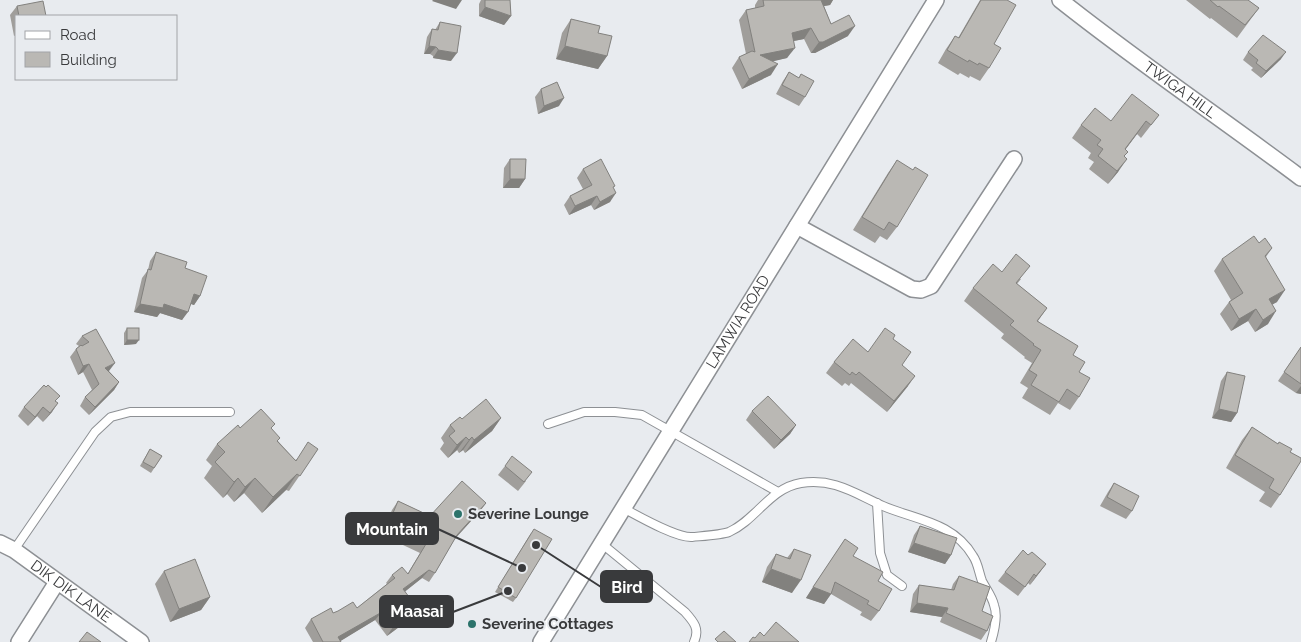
<svg xmlns="http://www.w3.org/2000/svg" width="1301" height="642" viewBox="0 0 1301 642" font-family="Raleway,sans-serif">
<style>
.lines{fill:none;stroke-linecap:round;stroke-linejoin:round}
.service-casing{stroke:#8d9094;stroke-width:10}
.minor-casing{stroke:#8d9094;stroke-width:18}
.service{stroke:#fff;stroke-width:8}
.minor{stroke:#fff;stroke-width:15}
.wall{fill:#a09e9b}
.shaded-wall{fill:#82817e}
.building{fill:#bab8b4;stroke:#82817e}
.poi-dot{fill:#2c736b;stroke:#e8ebef;stroke-width:2}
.labels{text-anchor:middle;dominant-baseline:central;stroke-width:4;stroke-linejoin:round;paint-order:stroke}
.street-label{font-size:15px;fill:#393a3c;stroke:#e8ebef}
.poi-label{font-size:15px;font-weight:bold;fill:#393a3c;stroke:#e8ebef;text-anchor:start}
.leader{fill:none;stroke:#393a3c;stroke-width:2}
.callout-dot{fill:#393a3c;stroke:#e8ebef;stroke-width:2}
.callout{fill:#393a3c;stroke:#393a3c;stroke-width:2}
.callout-label{font-size:16px;text-anchor:middle;font-weight:bold;fill:#fff}
</style>
<rect width="100%" height="100%" fill="#e8ebef"/>
<g class="lines">
<defs>
<g id="service">
<polyline points="548,424 584,412 615,412 642,415 778,492"/>
<polyline points="877,503 880,553 887,575 902,586"/>
<path d="M623,508C638,516 676,538 692,537C702,536 721,535 729,532C756,520 770,488 801,483C834,478 854,493 883,506C916,520 953,522 973,556C978,563 979,573 982,581C986,589 992,596 994,605C998,615 994,632 991,642"/>
<path d="M601,543L685,612C694,622 700,629 694,642"/>
<polyline points="14,550 95,432 111,417 130,412 230,412"/>
</g>
<g id="minor">
<path id="s1" d="M1060,0C1138,62 1221,118 1301,178"/>
<polyline points="797,226 912,289 921,290 931,286 1014,159"/>
<path id="s2" d="M0,543L14,550L141,642"/>
<polyline points="19,642 57,582"/>
<path id="s3" d="M541,642L936,0"/>
</g>
</defs>
<use href="#service" class="service-casing"/>
<use href="#minor" class="minor-casing"/>
<use href="#service" class="service"/>
<use href="#minor" class="minor"/>
</g>
<g class="wall">
<polygon points="481,0 510,0 511,16 504,25 479,16 479,4"/>
<polygon points="758,0 833,0 830,5 824,6 831,24 848,36 815,53 811,53 804,39 793,41 787,58 772,61 771,75 742,89 732,68 739,57 746,54 739,20 746,10 755,8 755,5"/>
<polygon points="980,0 1007,0 994,44 989,68 980,81 970,76 969,78 960,73 958,75 938,63 946,49 955,36 958,38"/>
<polygon points="1186,0 1248,0 1259,8 1237,38 1211,18 1210,19"/>
<polygon points="17,6 46,16 16,16 16,35 14,36 10,15"/>
<polygon points="571,19 598,33 607,56 598,69 556,59 562,33"/>
<polygon points="440,22 451,61 433,58 433,56 430,54 424,54 427,37 432,29 435,30"/>
<polygon points="1248,52 1281,59 1261,78 1251,70 1253,68 1243,60"/>
<polygon points="789,72 799,78 801,74 805,97 799,106 776,94 783,81"/>
<polygon points="541,89 559,106 538,114 535,97"/>
<polygon points="1159,115 1141,138 1137,134 1125,150 1124,157 1118,172 1108,184 1089,169 1094,162 1088,158 1091,153 1072,138 1081,125"/>
<polygon points="510,159 525,179 519,188 503,188 504,168"/>
<polygon points="897,160 897,227 887,240 880,236 875,243 853,230 888,173"/>
<polygon points="583,169 613,189 610,202 594,210 591,205 569,215 564,205 570,196 583,189 577,178"/>
<polygon points="1259,243 1272,248 1266,257 1277,302 1272,304 1268,324 1255,332 1248,321 1231,331 1220,314 1229,302 1231,300 1214,271 1222,259"/>
<polygon points="156,252 185,268 200,296 194,305 191,304 182,320 160,313 157,317 134,312 142,278 148,270 150,261"/>
<polygon points="1002,272 1021,279 1017,284 1047,308 1038,321 1073,355 1079,372 1079,397 1070,410 1058,403 1050,415 1022,398 1028,388 1020,383 1032,363 1024,358 1025,357 1001,338 1004,334 964,301 973,288"/>
<polygon points="127,328 136,344 124,345 124,333"/>
<polygon points="96,329 109,371 119,382 114,390 89,415 80,406 85,397 92,390 83,372 78,375 70,357 76,349 79,346 76,344 82,336"/>
<polygon points="893,339 902,365 908,386 887,412 851,383 849,386 845,383 842,386 826,373 834,362 868,352"/>
<polygon points="1301,347 1301,394 1296,393 1278,381"/>
<polygon points="1227,372 1237,413 1231,422 1212,418 1221,381"/>
<polygon points="56,401 52,412 43,422 37,416 28,426 18,416 24,407"/>
<polygon points="752,411 796,425 790,434 774,449 746,420"/>
<polygon points="501,418 492,431 465,453 463,450 459,453 457,450 448,458 440,449 444,443 441,438 450,425 462,419"/>
<polygon points="1252,427 1290,452 1280,495 1271,508 1259,501 1265,492 1226,468 1242,440"/>
<polygon points="240,428 272,429 278,441 295,460 318,449 289,491 286,490 262,513 244,493 234,502 227,494 223,498 204,478 212,466 206,460 217,444"/>
<polygon points="150,449 162,456 151,473 140,466"/>
<polygon points="505,466 526,481 518,491 498,475"/>
<polygon points="1114,483 1132,511 1126,519 1100,506 1108,492"/>
<polygon points="398,501 430,516 486,503 480,511 454,540 435,573 429,582 422,578 405,591 413,612 407,621 387,636 375,620 340,641 341,642 313,642 305,628 311,619 333,613 357,608 387,584 386,583 392,575 408,573 420,553 386,537 392,524 387,521 392,510"/>
<polygon points="920,526 951,555 945,564 908,552 914,535"/>
<polygon points="531,533 516,598 513,602 495,592"/>
<polygon points="845,539 853,556 878,581 879,611 871,621 860,615 862,612 831,594 824,604 806,598"/>
<polygon points="794,549 792,593 762,582 767,567 776,554 787,558"/>
<polygon points="1028,555 1046,564 1030,585 1028,583 1018,596 998,581 1005,572"/>
<polygon points="164,571 210,597 201,610 170,622 155,584"/>
<polygon points="959,576 982,611 987,631 981,640 940,622 942,617 910,612 913,594 919,585 951,590 953,584"/>
</g>
<g class="shaded-wall">
<polygon points="433,0 462,0 456,9 432,1"/>
<polygon points="819,0 833,0 830,5 813,8"/>
<polygon points="485,7 511,16 504,25 479,16"/>
<polygon points="855,26 848,36 815,53 811,53 819,42"/>
<polygon points="811,28 804,39 784,43 792,33"/>
<polygon points="429,46 436,47 430,54 424,54"/>
<polygon points="565,46 607,56 598,69 556,59"/>
<polygon points="795,48 787,58 753,66 760,55"/>
<polygon points="438,50 457,53 451,61 433,58"/>
<polygon points="1286,52 1281,59 1261,78 1266,71"/>
<polygon points="778,64 771,75 742,89 749,79"/>
<polygon points="564,98 559,106 538,114 544,106"/>
<polygon points="1146,121 1137,134 1116,162 1125,149"/>
<polygon points="1127,159 1118,172 1108,184 1117,171"/>
<polygon points="510,179 525,179 519,188 503,188"/>
<polygon points="616,193 610,202 594,210 600,202"/>
<polygon points="597,196 591,205 569,215 575,206"/>
<polygon points="1285,290 1277,302 1261,311 1269,299"/>
<polygon points="194,294 200,296 194,305 188,303"/>
<polygon points="140,304 164,304 188,312 182,320 160,313 157,317 134,312"/>
<polygon points="1256,309 1248,321 1231,331 1239,319"/>
<polygon points="1276,311 1268,324 1255,332 1263,320"/>
<polygon points="127,340 139,340 136,344 124,345"/>
<polygon points="115,363 109,371 100,376 105,368"/>
<polygon points="89,364 83,372 78,375 83,366"/>
<polygon points="915,376 908,386 887,412 894,401"/>
<polygon points="119,382 114,390 89,415 95,407"/>
<polygon points="1301,386 1301,394 1296,393"/>
<polygon points="58,403 52,412 43,422 50,413"/>
<polygon points="43,407 37,416 28,426 35,417"/>
<polygon points="1219,409 1237,413 1231,422 1212,418"/>
<polygon points="501,418 492,431 465,453 474,440"/>
<polygon points="796,425 790,434 774,449 781,440"/>
<polygon points="466,437 457,450 448,458 457,445"/>
<polygon points="472,437 463,450 459,453 469,440"/>
<polygon points="297,474 286,490 262,513 273,497"/>
<polygon points="238,478 227,494 223,498 234,482"/>
<polygon points="255,478 244,493 234,502 245,487"/>
<polygon points="486,503 480,511 451,543 457,535"/>
<polygon points="914,543 951,555 945,564 908,552"/>
<polygon points="1046,564 1040,572 1030,585 1036,576"/>
<polygon points="771,569 801,580 792,593 762,582"/>
<polygon points="429,570 422,578 397,598 403,589"/>
<polygon points="813,587 831,594 824,604 806,598"/>
<polygon points="210,597 201,610 170,622 179,609"/>
<polygon points="917,603 948,608 942,617 910,612"/>
<polygon points="382,612 375,620 339,642 338,637"/>
<polygon points="413,612 407,621 387,636 393,627"/>
</g>
<g class="building">
<polygon points="485,0 510,0 511,16 485,7"/>
<polygon points="763,0 821,0 831,24 849,15 855,26 823,42 819,42 811,28 792,33 795,48 760,55 778,64 749,79 739,57 752,51 755,52 746,10 764,6"/>
<polygon points="981,0 1007,0 1016,5 994,44 1001,48 989,68 979,63 978,65 969,60 968,62 947,50 955,36 959,38"/>
<polygon points="1210,0 1248,0 1259,8 1245,25 1219,6 1218,7"/>
<polygon points="43,1 46,16 19,16 17,6"/>
<polygon points="571,19 600,26 598,33 612,36 607,56 565,46"/>
<polygon points="440,22 461,26 457,53 438,50 438,49 436,47 429,46 432,29 438,30"/>
<polygon points="1263,35 1286,52 1266,71 1256,63 1258,60 1248,52"/>
<polygon points="789,72 799,78 801,74 814,81 805,97 782,85"/>
<polygon points="557,82 564,98 544,106 541,89"/>
<polygon points="1132,94 1159,115 1151,125 1146,121 1125,149 1128,152 1124,156 1127,159 1117,171 1098,156 1103,149 1097,145 1101,140 1081,125 1095,108 1111,121"/>
<polygon points="510,159 526,159 525,179 510,179"/>
<polygon points="601,159 615,186 613,187 616,193 600,202 597,196 575,206 570,196 592,185 583,169"/>
<polygon points="897,160 913,170 915,167 928,175 897,227 889,222 884,230 862,217"/>
<polygon points="1254,236 1259,243 1265,238 1272,248 1265,256 1285,290 1269,299 1276,311 1263,320 1256,309 1239,319 1229,302 1243,293 1222,259"/>
<polygon points="156,252 187,262 185,268 207,276 200,296 194,294 188,312 164,304 163,308 140,304 148,269 151,270"/>
<polygon points="1016,254 1030,266 1016,283 1047,308 1037,321 1078,346 1073,355 1085,362 1079,372 1090,378 1079,397 1067,389 1059,402 1031,385 1037,375 1029,370 1041,350 1033,345 1034,344 1010,325 1014,321 973,288 993,264 1002,272"/>
<rect x="127" y="328" width="12" height="12"/>
<polygon points="885,328 895,335 893,339 911,352 902,365 915,376 894,401 859,372 856,375 852,372 850,375 834,362 853,339 868,352"/>
<polygon points="96,329 115,363 105,368 119,382 95,407 85,397 99,384 89,364 83,366 76,349 81,345 82,346 89,342 82,336"/>
<polygon points="1301,347 1301,384 1284,372"/>
<polygon points="1227,372 1245,376 1237,413 1219,409"/>
<polygon points="44,385 46,387 48,385 60,396 55,401 58,403 50,413 43,407 35,417 24,407"/>
<polygon points="768,396 796,425 781,440 752,411"/>
<polygon points="486,399 501,418 474,440 472,437 469,440 466,437 457,445 449,436 455,431 450,425 460,417 462,419"/>
<polygon points="261,409 275,424 271,428 280,438 277,441 296,461 308,442 318,449 300,476 297,474 273,497 255,478 245,487 238,478 234,482 215,462 225,452 217,444 238,425 240,428"/>
<polygon points="1252,427 1278,444 1279,442 1292,449 1290,452 1301,458 1301,461 1280,495 1269,488 1274,479 1235,455"/>
<polygon points="150,449 162,456 154,468 143,462"/>
<polygon points="512,456 532,472 524,482 505,466"/>
<polygon points="462,481 486,503 457,535 435,573 429,570 403,589 416,606 413,612 393,627 382,612 338,637 341,642 323,642 311,619 331,608 333,613 338,611 353,602 357,608 395,578 392,575 402,567 408,574 426,544 392,529 398,515 393,513 398,501 430,516"/>
<polygon points="1114,483 1139,496 1132,511 1107,497"/>
<polygon points="920,526 957,538 951,555 914,543"/>
<polygon points="534,529 552,539 516,598 498,587"/>
<polygon points="845,539 858,548 853,556 883,572 878,581 892,589 879,611 867,604 869,601 835,582 831,594 813,587"/>
<polygon points="794,549 811,555 801,580 771,569 776,554 790,559"/>
<polygon points="1023,550 1028,555 1032,552 1046,564 1036,576 1034,574 1025,587 1005,572"/>
<polygon points="195,559 210,597 179,609 164,571"/>
<polygon points="959,576 990,587 982,611 993,616 987,631 946,613 948,608 917,603 919,585 954,590"/>
<polygon points="776,622 799,642 749,642 753,637 755,638 760,632 764,636"/>
<polygon points="724,631 736,642 718,642 715,639"/>
<polygon points="87,632 101,642 79,642"/>
</g>
<g class="poi-dot">
<circle cx="458" cy="514" r="5"/>
<circle cx="472" cy="624" r="5"/>
</g>
<g class="labels">
<g class="street-label">
<text stroke="none"><textPath href="#s1" startOffset="150">TWIGA HILL</textPath></text>
<text stroke="none"><textPath href="#s3" startOffset="376">LAMWIA ROAD</textPath></text>
<text stroke="none"><textPath href="#s2" startOffset="86">DIK DIK LANE</textPath></text>
</g>
<g class="poi-label">
<text x="468" y="514">Severine Lounge</text>
<text x="482" y="624">Severine Cottages</text>
</g>
</g>
<path class="leader" d="M522 568L438 529M536 545L601 587M508 591L453 612"/>
<g class="callout-dot">
<circle cx="522" cy="568" r="5"/>
<circle cx="536" cy="545" r="5"/>
<circle cx="508" cy="591" r="5"/>
</g>
<g class="callout">
<rect x="346" y="513" width="92" height="31" rx="5"/>
<rect x="601" y="571" width="51" height="31" rx="5"/>
<rect x="380" y="596" width="73" height="31" rx="5"/>
</g>
<g class="callout-label">
<text x="392" y="535">Mountain</text>
<text x="627" y="593">Bird</text>
<text x="417" y="617">Maasai</text>
</g>
<rect x="15" y="15" width="162" height="65" fill="#e8ebef" stroke="#a2a4a7"/>
<rect x="25" y="31" width="25" height="8" fill="#ffffff" stroke="#a2a4a7"/>
<text x="60" y="40" font-size="15" fill="#393a3c">Road</text>
<rect x="25" y="52" width="25" height="15" fill="#bab8b4" stroke="#a2a4a7"/>
<text x="60" y="65" font-size="15" fill="#393a3c">Building</text>
</svg>
